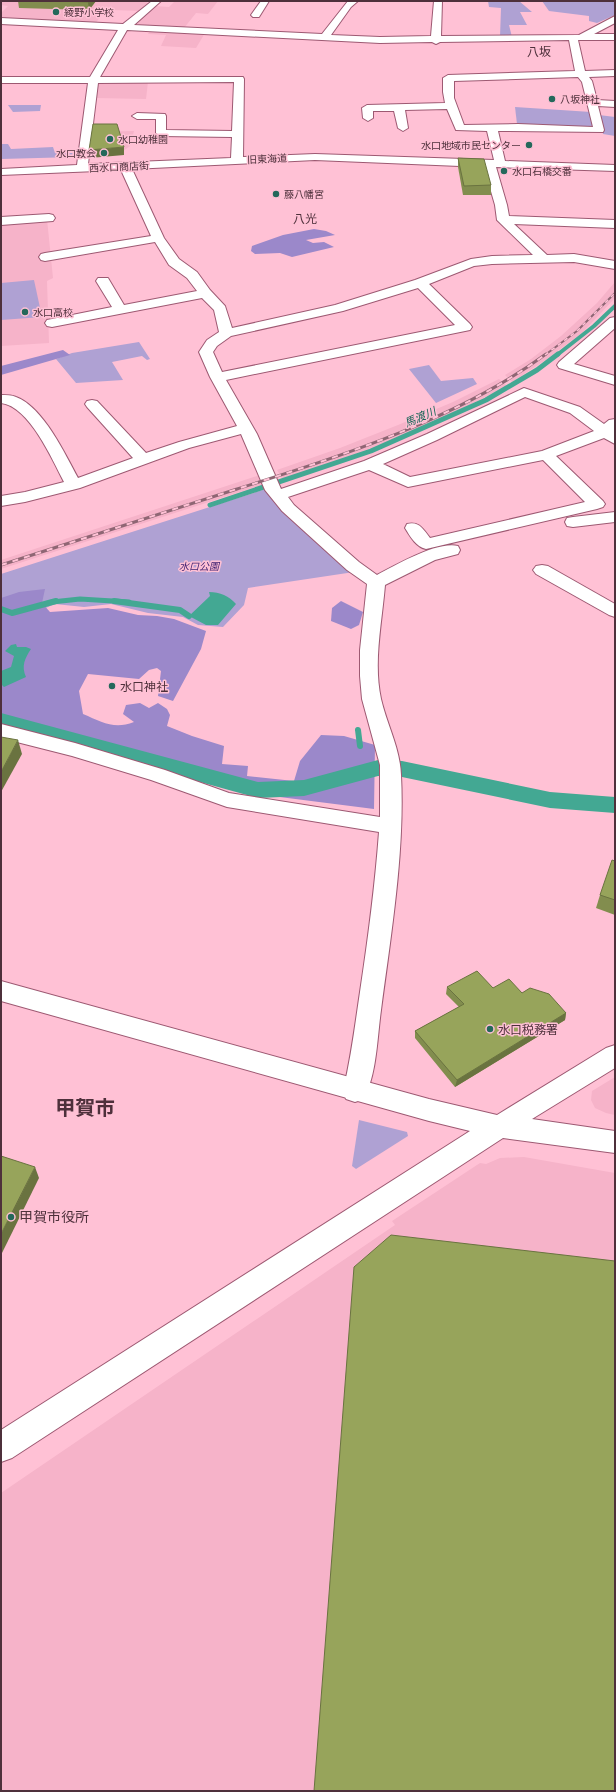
<svg xmlns="http://www.w3.org/2000/svg" width="616" height="1792" viewBox="0 0 616 1792" font-family="Lora,'Noto Sans JP',serif">
<style>
.built{fill:#f6b3c9}
.green{fill:#afa1d3}
.forest{fill:#9b88ca}
.water{fill:#43a893}
.lines{fill:none;stroke-linecap:round;stroke-linejoin:round}
.stream-far2{stroke:#43a893;stroke-width:4}
.stream-far1{stroke:#43a893;stroke-width:5}
.stream{stroke:#43a893;stroke-width:6}
.canal{fill:#43a893;fill-rule:evenodd}
.minor-casing{stroke:#9d5972;stroke-width:2}
.tertiary-casing{stroke:#9d5972;stroke-width:2}
.minor{fill:#fff;fill-rule:evenodd}
.tertiary{fill:#fff;fill-rule:evenodd}
.rail-far1-casing{stroke:#8f6674;stroke-width:2}
.rail-casing{stroke:#8f6674;stroke-width:3}
.rail-far1{stroke:#ffc1d5;stroke-width:1.5;stroke-dasharray:4;stroke-linecap:butt}
.rail{stroke:#ffc1d5;stroke-width:2;stroke-dasharray:6;stroke-linecap:butt}
.wall{fill:#828d4e}
.shaded-wall{fill:#6a7340}
.building{fill:#97a45b;stroke:#6a7340}
.poi-dot{fill:#24685b;stroke:#ffc1d5;stroke-width:1.5}
.labels{text-anchor:middle;dominant-baseline:central;stroke-width:3;stroke-linejoin:round;paint-order:stroke}
.far-poi-label{font-size:10px;fill:#4e303b;stroke:#ffc1d5;text-anchor:start}
.far-street-label{font-size:10px;fill:#4e303b;stroke:#ffc1d5}
.far-park-label{font-size:10px;font-style:italic;fill:#432473;stroke:#ffc1d5}
.far-water-label{font-size:11px;font-style:italic;fill:#146455;stroke:#ffc1d5}
.far-quarter-label{font-size:12px;fill:#4e303b;stroke:#ffc1d5}
.poi-label{font-size:12px;fill:#4e303b;stroke:#ffc1d5;text-anchor:start}
.near-poi-label{font-size:14px;fill:#4e303b;stroke:#ffc1d5;text-anchor:start}
.town-label{font-size:20px;font-weight:bold;fill:#4e303b;stroke:#ffc1d5}
</style>
<rect width="100%" height="100%" fill="#ffc1d5"/>
<g class="built">
<polygon points="1,1 145,1 148,3 139,11 112,10 110,13 103,13 95,24 1,20 1,13 8,6 1,5"/>
<polygon points="175,1 218,1 208,14 196,13 184,28 133,24 155,6 169,7"/>
<polygon points="150,30 205,33 196,48 161,46 166,35 148,34"/>
<polygon points="99,82 148,82 146,99 95,98"/>
<polygon points="134,131 130,146 123,151 88,132"/>
<polygon points="47,219 53,278 47,281 49,343 1,346 1,223"/>
<polygon points="615,282 615,298 583,332 547,359 512,382 505,375 531,359 561,336 597,303"/>
<polygon points="499,379 507,386 432,424 361,454 283,480 277,470 340,448 398,425 453,402"/>
<polygon points="263,474 268,483 1,569 1,560"/>
<polygon points="615,1077 615,1115 606,1113 595,1108 591,1100 592,1091"/>
<polygon points="524,1157 615,1173 615,1791 1,1791 1,1493 395,1225 392,1221 480,1163 486,1164 500,1158"/>
</g>
<g class="green">
<polygon points="488,1 519,1 532,12 520,12 527,25 509,25 512,37 500,37 501,8 489,7"/>
<polygon points="542,1 615,1 615,15 597,23 589,21 589,16 549,11"/>
<polygon points="8,105 41,105 40,111 13,112"/>
<polygon points="515,107 591,112 595,127 517,124"/>
<polygon points="599,115 615,117 615,136 603,134"/>
<polygon points="1,144 8,144 11,149 53,147 55,153 74,153 75,157 1,159"/>
<polygon points="34,280 42,317 1,320 1,283"/>
<polygon points="139,342 150,359 147,360 142,356 112,362 123,380 76,383 56,359 72,353"/>
<polygon points="429,365 441,381 473,378 477,384 436,403 409,369"/>
<polygon points="269,488 354,572 248,588 244,605 223,627 198,625 183,617 148,613 111,604 84,607 55,604 20,619 1,715 1,574"/>
<polygon points="359,1120 407,1132 408,1136 356,1169 352,1166"/>
</g>
<g class="forest">
<polygon points="314,229 326,231 335,235 306,240 313,243 324,242 334,247 292,257 280,253 255,254 251,251 252,246 283,235"/>
<polygon points="63,350 70,355 1,375 1,366"/>
<path d="M45,589L42,603L50,612L108,608L138,615L157,616L174,619L206,631L201,649L173,701L158,696L161,671L157,668L149,670L139,679L88,674L79,691L83,714C102,722 114,730 134,722L123,714L126,705L140,703L149,708L158,703L167,709L170,715L167,726L192,736L224,746L222,764L248,766L247,776L294,781L300,761L321,735L344,736L375,745L374,809L264,795L91,749L27,734L1,724V598L19,592Z"/>
<polygon points="341,601 363,612 359,625 351,629 331,621 332,608"/>
</g>
<g class="water">
<path d="M209,592C220,592 229,596 236,604L218,625H206L189,616L210,596Z"/>
<path d="M16,644L17,647H26L31,649C25,658 21,666 26,677L4,687L1,684V671L11,667L14,656L5,651L11,645Z"/>
</g>
<g class="lines">
<polyline class="stream-far2" points="557,355 594,326 615,306"/>
<g class="stream-far1">
<polyline points="210,505 371,451 486,400 537,370 558,354"/>
<polyline points="52,602 80,599 129,602"/>
</g>
<g class="stream">
<polyline points="114,601 180,610 189,616"/>
<polyline points="1,609 12,613 56,601"/>
<polyline points="358,730 360,746"/>
<polyline points="359,769 360,772"/>
</g>
<polygon class="canal" points="1,713 258,782 304,780 378,760 402,761 550,792 615,797 615,813 550,808 402,777 378,776 304,796 258,798 1,727"/>
<defs>
<g id="minor">
<path d="M152,1H161L134,25L322,34L348,1H358L351,7L331,35L380,37L431,36L434,1H442L441,36L579,35L615,16V23L594,34H615V40H578L585,71L615,70V76L589,77L592,81L597,100L615,101V107L598,106L604,130L603,132L498,131L505,161L615,165V171L496,167L507,205L509,216L615,220V228L514,224L547,255L574,254L615,261V269L574,262L492,264L474,266L429,284L470,324L472,327L470,330L226,380L257,434L281,489L364,461L427,434L524,388L580,407L604,424L609,420L615,419V444L604,438L556,456L603,501L605,504L603,507L597,509L426,549C416,547 410,536 405,528L407,524C419,521 423,529 430,538L585,502L543,460L408,487L369,470L288,497L294,505L359,562L377,575C396,565 437,541 458,546L460,550L458,554L435,560L385,585C382,622 373,662 381,699C387,725 400,748 401,775C405,850 391,935 381,1010C377,1039 377,1072 364,1099L355,1102L346,1099L343,1091C351,1059 355,1025 360,992C368,939 375,886 379,832L227,807L151,780L72,756L1,738V724L75,743L165,770L229,793L380,817V765L362,699L360,676V650L367,584L347,570L282,511L265,490L241,434L189,448L80,488L25,502L1,506V496L25,492L64,482C52,459 29,406 1,403V395C6,395 12,395 16,397C43,407 65,454 78,478L133,458L87,407L85,404L87,401L92,400L97,401L146,453L179,442L237,426L210,377L199,352L207,340L219,332L214,310L202,298L52,327L47,326L45,323L47,320L112,307L96,281L98,278H108L124,305L197,291L187,278L169,265L155,242L45,261L41,260L39,257L41,254L45,253L151,236L121,170L1,175V169L77,165L88,83H1V77H90L118,30L1,24V18L123,24ZM127,30L380,43L432,42L436,44L440,42L569,40L575,71L448,75L443,78V92L445,103L367,105L362,108L363,118L368,121L373,118V111H394L398,128L403,131L408,128L405,110L447,109L456,130L487,131L494,160L315,154L243,157L244,79L243,77H100ZM578,77L582,82L593,127L518,124L464,125L454,98V81ZM234,82L232,131L166,130V116L165,114L137,113L132,116L137,119H156V133L161,136L232,137L231,158L88,164L98,83ZM315,160L484,167L495,205L497,220L533,255L492,256L471,259L415,280L335,305L232,328L225,306L210,290L197,272L179,259L164,238L132,169ZM418,288L455,325L222,372L213,352L217,346L231,336L343,311ZM525,397L570,413L594,431L542,451L410,477L383,464L437,440Z"/>
<polygon points="261,1 269,1 259,17 253,17 251,15"/>
<polygon points="49,214 53,215 55,218 53,221 1,225 1,217"/>
<polygon points="615,317 615,328 574,364 615,376 615,385 559,368 557,365 559,362 610,318"/>
<polygon points="615,512 615,522 573,527 567,526 565,522 567,518 573,517"/>
<polygon points="542,565 548,566 615,604 615,617 609,615 536,574 533,570 536,566"/>
</g>
<polygon id="tertiary" points="1,981 429,1099 497,1115 606,1048 615,1045 615,1068 532,1119 615,1131 615,1153 503,1138 12,1458 1,1462 1,1430 470,1131 429,1121 1,1001"/>
</defs>
<use href="#minor" class="minor-casing"/>
<use href="#tertiary" class="tertiary-casing"/>
<use href="#minor" class="minor"/>
<use href="#tertiary" class="tertiary"/>
<defs>
<polyline id="rail-far1" points="545,355 577,331 615,293"/>
<path id="rail" d="M1,565C80,540 158,514 237,489C341,456 458,419 546,354"/>
</defs>
<use href="#rail-far1" class="rail-far1-casing"/>
<use href="#rail" class="rail-casing"/>
<use href="#rail-far1" class="rail-far1"/>
<use href="#rail" class="rail"/>
</g>
<g class="wall">
<polygon points="18,1 96,1 89,10 19,8"/>
<polygon points="458,158 491,185 491,195 463,195 458,167"/>
<polygon points="615,861 615,915 596,908 600,895"/>
<polygon points="447,987 493,988 522,993 566,1013 565,1020 455,1087 415,1038 415,1031 459,1007 446,994"/>
</g>
<g class="shaded-wall">
<polygon points="89,1 96,1 89,10 88,2"/>
<polygon points="124,147 124,155 90,158 89,150"/>
<polygon points="18,740 22,754 1,792 1,772"/>
<polygon points="566,1013 565,1020 455,1087 457,1080"/>
<polygon points="35,1167 39,1178 1,1255 1,1234"/>
</g>
<g class="building">
<polygon points="59,1 89,1 88,2"/>
<polygon points="93,124 117,124 124,147 89,150"/>
<polygon points="458,158 484,159 491,185 464,186"/>
<polygon points="1,737 18,740 1,772"/>
<polygon points="612,860 615,861 615,900 600,895"/>
<polygon points="477,971 493,988 509,979 522,993 530,988 549,994 566,1013 457,1080 415,1031 464,1004 447,987"/>
<polygon points="1,1156 35,1167 1,1234"/>
<polygon points="391,1235 615,1261 615,1791 314,1791 354,1267"/>
</g>
<g class="poi-dot">
<circle cx="56" cy="12" r="4"/>
<circle cx="552" cy="99" r="4"/>
<circle cx="110" cy="139" r="4"/>
<circle cx="529" cy="145" r="4"/>
<circle cx="104" cy="153" r="4"/>
<circle cx="504" cy="171" r="4"/>
<circle cx="276" cy="194" r="4"/>
<circle cx="25" cy="312" r="4"/>
<circle cx="112" cy="686" r="4"/>
<circle cx="490" cy="1029" r="4"/>
<circle cx="11" cy="1217" r="4"/>
</g>
<g class="labels">
<g class="far-poi-label">
<text x="64" y="12">綾野小学校</text>
<text x="560" y="99">八坂神社</text>
<text x="118" y="139">水口幼稚園</text>
<text x="521" y="145" text-anchor="end">水口地域市民センター</text>
<text x="96" y="153" text-anchor="end">水口教会</text>
<text x="512" y="171">水口石橋交番</text>
<text x="284" y="194">藤八幡宮</text>
<text x="33" y="312">水口高校</text>
</g>
<g class="far-street-label">
<text transform="translate(267 159) rotate(-3)">旧東海道</text>
<text transform="translate(119 167) rotate(-3)">西水口商店街</text>
</g>
<g class="far-park-label">
<text x="199" y="566">水口公園</text>
</g>
<g class="far-water-label">
<text transform="translate(420 417) rotate(-24)">馬渡川</text>
</g>
<g class="far-quarter-label">
<text x="539" y="51">八坂</text>
<text x="305" y="218">八光</text>
</g>
<g class="poi-label">
<text x="120" y="686">水口神社</text>
<text x="498" y="1029">水口税務署</text>
</g>
<g class="near-poi-label">
<text x="19" y="1217">甲賀市役所</text>
</g>
<g class="town-label">
<text x="85" y="1107">甲賀市</text>
</g>
</g>
<rect width="616" height="1792" fill="none" stroke="#4e303b" stroke-width="4"/>
</svg>
